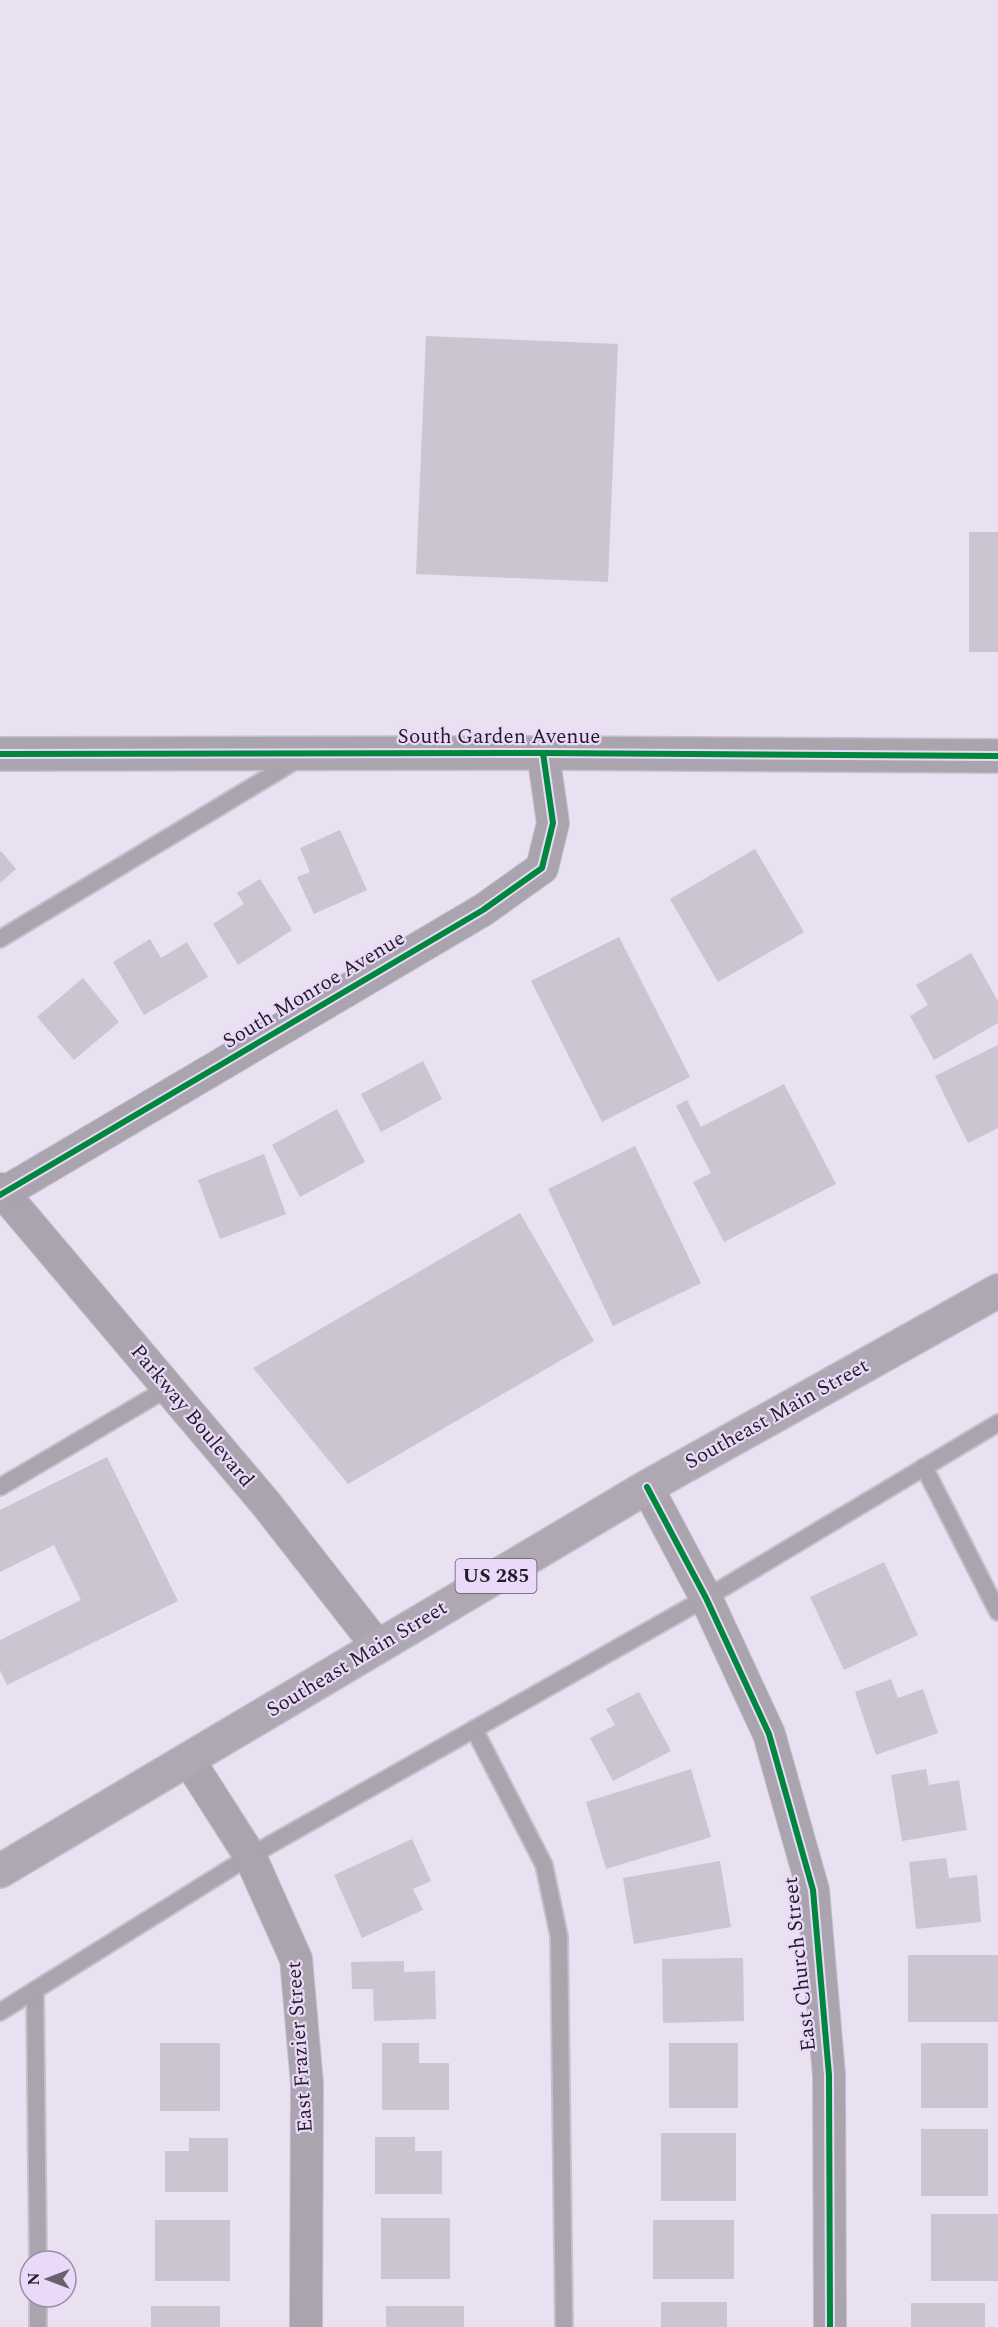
<svg xmlns="http://www.w3.org/2000/svg" width="998" height="2327" viewBox="0 0 998 2327" font-family="Spectral,serif">
<style>
.building{fill:#cbc4d1}
.lines{fill:none;stroke-linecap:round;stroke-linejoin:round}
.service-casing{stroke:#c5bfcb;stroke-width:20}
.minor-casing{stroke:#c5bfcb;stroke-width:34}
.tertiary-casing{stroke:#c5bfcb;stroke-width:36}
.primary-casing{stroke:#c5bfcb;stroke-width:36}
.service{stroke:#a9a4ad;stroke-width:16}
.minor{stroke:#a9a4ad;stroke-width:32}
.tertiary{stroke:#a9a4ad;stroke-width:33}
.primary{stroke:#aea8b2;stroke-width:33}
.cycleway-casing{stroke:#ead9f8;stroke-width:10}
.cycleway{stroke:#00873e;stroke-width:6}
.labels{text-anchor:middle;dominant-baseline:central;stroke-width:4.5;stroke-linejoin:round;paint-order:stroke}
.shield{fill:#ead9f8;stroke:#5f5566;stroke-width:1.5}
.shield-label{font-size:20px;font-weight:bold;fill:#231d28}
.street-label{font-size:21px;fill:#231d28;stroke:#ead9f8}
</style>
<rect width="100%" height="100%" fill="#e9e0f1"/>
<g class="building">
<polygon points="426,336 618,344 608,582 416,574"/>
<rect x="969" y="532" width="29" height="120"/>
<polygon points="340,830 367,890 314,914 297,877 310,872 300,848"/>
<polygon points="755,849 804,932 718,982 670,899"/>
<polygon points="1,851 16,869 0,883 0,852"/>
<polygon points="260,879 292,930 238,965 213,924 244,904 237,893"/>
<polygon points="619,937 690,1077 602,1122 531,981"/>
<polygon points="150,939 161,958 187,942 208,977 144,1015 113,962"/>
<polygon points="971,953 998,1001 998,1023 934,1060 910,1016 928,1005 916,985"/>
<polygon points="83,978 119,1022 74,1060 37,1017"/>
<polygon points="998,1045 998,1128 968,1143 935,1076"/>
<polygon points="423,1061 442,1099 381,1132 361,1094"/>
<polygon points="784,1084 836,1184 724,1242 693,1182 711,1173 676,1106 687,1100 701,1127"/>
<polygon points="337,1109 365,1162 300,1197 272,1145"/>
<polygon points="635,1146 701,1283 613,1326 548,1189"/>
<polygon points="264,1154 286,1214 220,1239 198,1180"/>
<polygon points="520,1213 594,1341 348,1484 253,1368"/>
<polygon points="107,1457 178,1601 7,1685 0,1670 0,1640 81,1600 54,1545 0,1572 0,1510"/>
<polygon points="884,1562 918,1635 844,1670 810,1597"/>
<polygon points="891,1679 898,1698 923,1689 938,1733 876,1755 855,1692"/>
<polygon points="639,1692 671,1751 613,1781 590,1738 615,1725 606,1709"/>
<polygon points="691,1769 711,1837 606,1869 586,1802"/>
<polygon points="926,1769 929,1785 959,1780 967,1830 902,1841 891,1775"/>
<polygon points="412,1839 431,1881 413,1889 423,1910 362,1938 334,1875"/>
<polygon points="946,1858 949,1878 977,1875 981,1922 916,1929 909,1862"/>
<polygon points="720,1861 731,1927 634,1944 623,1878"/>
<rect x="908" y="1955" width="90" height="67"/>
<polygon points="743,1958 744,2021 663,2023 662,1959"/>
<polygon points="404,1961 404,1972 435,1971 436,2019 374,2021 373,1989 352,1989 351,1962"/>
<rect x="160" y="2043" width="60" height="68"/>
<polygon points="382,2043 419,2043 419,2063 449,2063 449,2110 382,2110"/>
<rect x="669" y="2043" width="69" height="65"/>
<rect x="921" y="2043" width="67" height="65"/>
<rect x="921" y="2129" width="67" height="67"/>
<rect x="661" y="2133" width="75" height="68"/>
<polygon points="375,2137 415,2137 415,2151 442,2151 442,2194 375,2194"/>
<polygon points="189,2138 228,2138 228,2192 165,2192 165,2151 189,2151"/>
<rect x="931" y="2214" width="67" height="67"/>
<rect x="381" y="2218" width="69" height="61"/>
<rect x="155" y="2220" width="75" height="61"/>
<rect x="653" y="2220" width="81" height="59"/>
<rect x="661" y="2302" width="66" height="25"/>
<rect x="911" y="2303" width="74" height="24"/>
<rect x="151" y="2306" width="69" height="21"/>
<rect x="386" y="2306" width="78" height="21"/>
</g>
<g class="lines">
<defs>
<g id="service">
<polyline points="0,939 300,758"/>
<polyline points="924,1467 998,1612"/>
<polyline points="0,1487 168,1388"/>
<polyline points="474,1729 544,1865 559,1936 564,2327"/>
<polyline points="35,1990 38,2261"/>
<polyline points="0,2012 250,1856 706,1598 998,1423"/>
<polyline points="38,2297 38,2327"/>
</g>
<g id="minor">
<polyline points="0,1189 267,1505 378,1647"/>
<polyline points="0,1195 483,910 542,868 553,823 543,753"/>
<polyline points="647,1487 706,1598 769,1734 813,1890 829,2075 830,2327"/>
<polyline points="188,1759 250,1856 296,1959 307,2084 306,2327"/>
</g>
<polyline id="tertiary" points="0,754 543,753 998,756"/>
<polyline id="primary" points="0,1871 647,1487 998,1291"/>
</defs>
<use href="#service" class="service-casing"/>
<use href="#minor" class="minor-casing"/>
<use href="#tertiary" class="tertiary-casing"/>
<use href="#primary" class="primary-casing"/>
<use href="#service" class="service"/>
<use href="#minor" class="minor"/>
<use href="#tertiary" class="tertiary"/>
<use href="#primary" class="primary"/>
<defs>
<g id="cycleway">
<polyline points="0,754 543,753 998,756"/>
<polyline points="0,1195 483,910 542,868 553,823 543,753"/>
<polyline points="647,1487 706,1598 769,1734 813,1890 829,2075 830,2327"/>
</g>
</defs>
<use href="#cycleway" class="cycleway-casing"/>
<use href="#cycleway" class="cycleway"/>
</g>
<g class="labels">
<rect class="shield" x="455.5" y="1559" width="81" height="34" rx="4.5"/>
<g class="shield-label">
<text x="496" y="1576">US 285</text>
</g>
<g class="street-label">
<text x="499" y="737">South Garden Avenue</text>
<text transform="translate(314 990) rotate(-31)">South Monroe Avenue</text>
<text transform="translate(777 1414) rotate(-29)">Southeast Main Street</text>
<text transform="translate(192 1416) rotate(50)">Parkway Boulevard</text>
<text transform="translate(357 1659) rotate(-31)">Southeast Main Street</text>
<text transform="translate(800 1964) rotate(-96)">East Church Street</text>
<text transform="translate(300 2047) rotate(-94)">East Frazier Street</text>
</g>
</g>
<g transform="translate(48 2279) rotate(270)"><circle r="28" fill="#ead9f8" stroke="#9a8ea5" stroke-width="1.5"/>
<path d="M0-4.5L10 22L0 15L-10 22Z" fill="#68616e"/>
<text y="-9" font-size="16" font-weight="bold" text-anchor="middle" fill="#231d28">N</text>
</g>
</svg>
